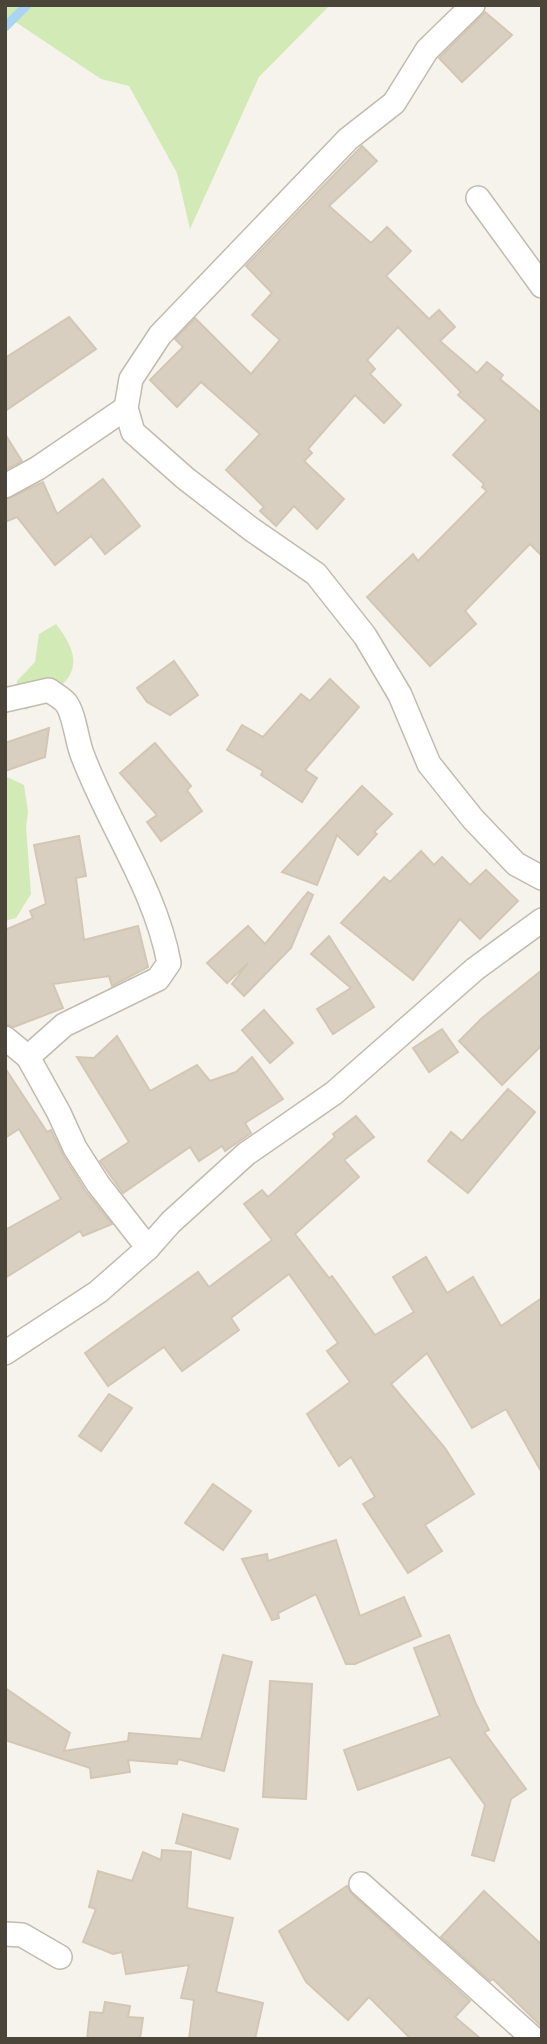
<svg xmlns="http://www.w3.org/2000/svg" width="547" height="2044" viewBox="0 0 547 2044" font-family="'Golos Text',sans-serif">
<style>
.green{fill:#d2eab5}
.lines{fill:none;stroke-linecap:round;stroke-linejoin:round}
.stream{stroke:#a9d4f2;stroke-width:9}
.building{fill:#d8cfc1;stroke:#d3c7b4;stroke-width:2}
.street-casing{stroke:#c2bbae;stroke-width:26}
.street{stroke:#fff;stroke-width:23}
</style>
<rect width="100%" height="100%" fill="#f6f3ec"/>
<g class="green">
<polygon points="5,5 330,5 259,77 190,229 177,173 129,86 101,79 11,19 5,18"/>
<path d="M56,624C92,670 67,685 26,710L15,703L17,681L35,662L39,634Z"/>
<polygon points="5,776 24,785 28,812 26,827 31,894 16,918 5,921"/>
</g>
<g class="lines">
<polyline class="stream" points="5,27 27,5"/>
</g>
<g class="building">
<polygon points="485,12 512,35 462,82 439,58"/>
<polygon points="362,146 377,161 329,206 371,243 387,227 411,251 386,276 429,319 439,310 455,327 440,341 477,373 487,362 503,375 500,379 542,414 542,556 530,544 465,611 476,624 430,666 367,597 413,554 418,561 487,491 482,487 484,484 453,455 486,420 458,395 461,392 398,327 367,360 375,369 370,374 401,405 384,423 355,395 308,449 312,453 304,461 344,499 317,529 294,506 276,526 260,511 264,507 226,470 260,434 201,382 177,407 150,380 183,347 175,339 195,318 251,374 280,340 252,315 272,293 246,266"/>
<polygon points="69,317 96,349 5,411 5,358"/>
<polygon points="5,434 22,461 5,470"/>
<polygon points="103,479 140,526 105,554 91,536 55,565 17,517 5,522 5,500 37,485 43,482 57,514"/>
<polygon points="174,661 198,695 170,715 147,702 137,688"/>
<polygon points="330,679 359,707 305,770 317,778 302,802 261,775 263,771 227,750 242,725 263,737 301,694 310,701"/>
<polygon points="49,728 45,757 5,771 5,743"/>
<polygon points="155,743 191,786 187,790 202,811 161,841 147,822 157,815 120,773"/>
<polygon points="362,786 392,814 374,832 377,834 358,855 337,835 317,885 282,872"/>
<polygon points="79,836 86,876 76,878 84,940 138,926 148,967 112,986 109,976 53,984 63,1008 14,1027 5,1024 5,930 33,918 30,911 46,904 34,845"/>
<polygon points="421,851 434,865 442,857 470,885 486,870 518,901 480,939 460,919 413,980 341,923 384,877 390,882"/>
<polygon points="308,892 313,895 291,948 244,996 232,984 248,963 227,983 207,963 248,926 265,944"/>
<polygon points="329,936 374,1007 333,1034 317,1009 351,988 311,954"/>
<polygon points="542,970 542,1045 502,1085 459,1041 482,1018"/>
<polygon points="264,1010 293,1043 270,1063 242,1030"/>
<polygon points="442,1029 458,1052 429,1072 413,1048"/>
<polygon points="117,1036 150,1091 197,1065 210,1081 236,1072 252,1057 283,1099 245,1123 251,1133 225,1151 222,1146 199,1161 190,1147 123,1193 100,1161 129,1142 77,1057 94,1058"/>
<polygon points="5,1068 47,1132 51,1130 63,1155 86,1192 112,1224 83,1236 80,1231 5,1278 5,1230 61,1199 19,1129 5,1138"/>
<polygon points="508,1089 535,1112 468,1193 428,1161 451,1132 462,1141"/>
<polygon points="356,1116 374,1137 344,1160 359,1177 295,1234 329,1278 332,1276 375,1335 414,1312 393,1277 426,1257 447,1293 473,1277 501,1326 542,1298 542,1473 506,1409 472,1428 427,1353 391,1384 445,1448 474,1494 425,1525 442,1551 408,1573 363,1504 375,1497 351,1457 339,1466 307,1414 350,1382 327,1351 338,1343 289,1274 231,1318 239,1330 182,1371 164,1347 108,1386 85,1353 198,1272 209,1287 272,1240 244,1204 262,1190 268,1197 335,1137 333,1134"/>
<polygon points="109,1394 132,1408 101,1451 79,1436"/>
<polygon points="213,1484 251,1511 223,1550 185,1523"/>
<polygon points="336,1540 360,1616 404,1597 421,1636 355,1664 346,1664 316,1594 278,1613 279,1618 272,1620 242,1559 267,1554 268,1561"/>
<polygon points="449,1635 476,1704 489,1730 484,1732 526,1789 511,1799 494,1861 472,1855 485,1805 450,1757 358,1790 344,1750 440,1716 414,1648"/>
<polygon points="223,1655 252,1662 224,1771 178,1759 177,1764 128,1760 130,1772 91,1778 90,1768 5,1740 5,1688 70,1733 64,1751 128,1741 129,1733 201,1739"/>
<polygon points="270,1681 312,1684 306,1799 263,1797"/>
<polygon points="183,1814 238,1829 230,1859 176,1843"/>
<polygon points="162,1850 191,1852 187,1908 233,1918 216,1992 263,2003 255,2039 189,2039 194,2000 181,1998 189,1965 126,1974 122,1952 113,1954 83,1942 96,1909 89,1907 98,1871 132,1881 143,1852 161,1860"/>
<polygon points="347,1886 352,1894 470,2001 455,2017 481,2039 411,2039 369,1997 348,2020 306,1982 279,1931"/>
<polygon points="484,1891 542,1945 542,2027 493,1979 490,1981 441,1937"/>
<polygon points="105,2002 130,2006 128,2017 143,2018 140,2039 87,2039 90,2012 103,2013"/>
</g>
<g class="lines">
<defs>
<g id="street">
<polyline points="473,5 427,50 394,103 348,139 160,335 131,379 126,408 133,432 185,478 251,529 316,574 365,636 400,695 429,764 473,819 516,864 542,878"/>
<polyline points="478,198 542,286"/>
<polyline points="5,486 38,468 126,408"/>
<path d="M5,700L49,690C54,694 62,698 66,703C74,713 77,741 82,754C109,826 155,888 169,963L158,979L64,1025L28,1057L59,1113L75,1148L98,1184L148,1248"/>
<polyline points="5,1038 28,1057"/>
<polyline points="5,1353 98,1292 148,1248 171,1222 246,1154 334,1093 475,969 542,920"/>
<polyline points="361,1884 534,2039"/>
<polyline points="5,1934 22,1935 60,1957"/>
</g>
</defs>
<use href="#street" class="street-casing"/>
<use href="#street" class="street"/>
</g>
<rect width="547" height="2044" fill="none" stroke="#4b4439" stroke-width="14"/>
</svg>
